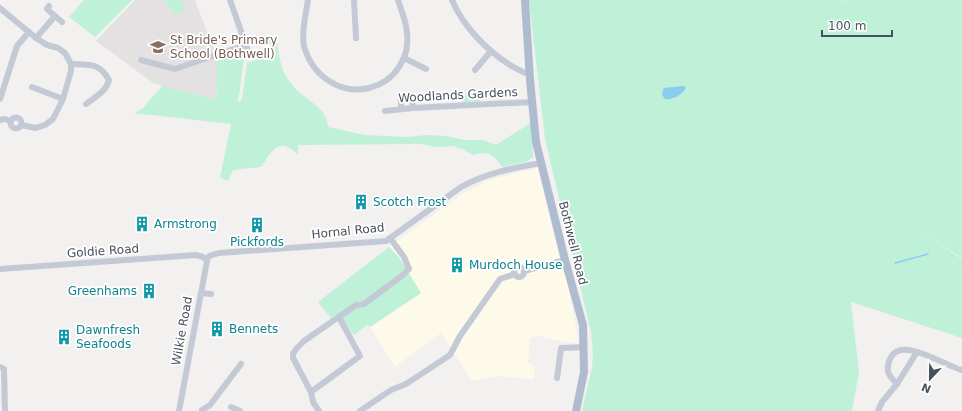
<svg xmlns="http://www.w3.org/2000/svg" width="962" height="411" viewBox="0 0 962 411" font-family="'DejaVu Sans',sans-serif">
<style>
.commercial{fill:#fdfaea}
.education{fill:#e4e1e2}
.green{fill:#bef1d8}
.water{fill:#8acdef}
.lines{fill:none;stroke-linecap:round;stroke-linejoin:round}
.stream{stroke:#8acdef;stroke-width:1.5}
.minor{stroke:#c3cad5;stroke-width:6}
.major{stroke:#afbbcf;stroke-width:8}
.labels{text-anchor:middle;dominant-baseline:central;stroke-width:3.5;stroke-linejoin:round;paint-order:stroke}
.education-label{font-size:12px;fill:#785e54;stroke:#fff;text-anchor:start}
.street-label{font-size:12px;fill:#47515e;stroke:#fff}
.culture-label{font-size:12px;fill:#0d838f;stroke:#fff;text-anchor:start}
</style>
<rect width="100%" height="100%" fill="#f3f0f0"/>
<polygon class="commercial" points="538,168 561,263 566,275 579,344 538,336 530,338 528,362 535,367 534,379 499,376 472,381 441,333 395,367 370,327 421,293 399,257 389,247 461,195 489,180"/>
<polygon class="education" points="135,0 195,0 217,58 217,84 216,99 162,86 152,82 96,41"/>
<g class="green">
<polygon points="84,0 132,0 95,37 69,17"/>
<polygon points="164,0 180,0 186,8 176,15"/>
<polygon points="529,0 846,0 839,7 847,0 962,0 962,258 913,226 962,259 962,338 851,302 859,372 852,411 582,411 592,368 593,353 591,332 545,139"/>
<path d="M276,36C279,50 279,66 287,78C291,84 298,92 304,96C315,105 327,111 328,127L365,135L407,137L427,135L447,136L464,140H483L496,145L532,122L533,157L526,162L502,167C493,153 489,151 473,155L462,149L453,146L436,147L420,144L298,145V155C279,136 272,151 261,167L233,170L228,181L220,178L231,124L134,113L142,109L162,86L216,99L217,84V58L238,51L243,52L244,58L238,103L242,99L247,63L271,55L269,39Z"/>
<polygon points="480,93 480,102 463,103 462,95"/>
<polygon points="389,247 399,257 421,293 370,327 368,324 354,335 338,314 331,318 318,302"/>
</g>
<path class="water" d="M680,86H684L686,88C682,95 673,100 665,99L662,95L663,89C669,86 674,88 680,86Z"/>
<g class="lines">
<polyline class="stream" points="895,263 928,254"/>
<g class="minor">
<polyline points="230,0 248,51"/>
<path d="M308,0C306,13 301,33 304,46C312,75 339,95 369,88C381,85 392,78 399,67C403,60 407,53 407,45C409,29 403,15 398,0"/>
<polyline points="354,0 356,38"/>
<path d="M452,0C463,26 486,50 510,65C516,69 523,72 530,75"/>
<polyline points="0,8 36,38 47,45 58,48 65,53 71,64 71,71 63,99 53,119 45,125 36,128 21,125"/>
<polyline points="55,16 62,22"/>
<polyline points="36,38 55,16 47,9 49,6"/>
<polyline points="404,58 426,69"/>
<polyline points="141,60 175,69 245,45"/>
<path d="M71,64C89,65 99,62 109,80C106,92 95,97 86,104"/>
<polyline points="475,70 491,51"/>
<polyline points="32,87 63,99"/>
<polyline points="0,99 17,46 29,32"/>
<polyline points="401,109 401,100 412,99 413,108"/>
<polyline points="385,111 413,108 532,102"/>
<circle cx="16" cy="123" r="5.5"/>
<polyline points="0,120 5,119 11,121"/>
<circle cx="519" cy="272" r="5"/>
<polyline points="0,269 196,255 203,257 207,261"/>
<polyline points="524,271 565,260"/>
<polyline points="201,293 211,294"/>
<polyline points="0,367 4,369 5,411"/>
<polyline points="557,378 561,348 584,347"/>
<polyline points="897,384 917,352"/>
<polyline points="311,392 360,356 339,317"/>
<polyline points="231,407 240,411"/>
<polyline points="202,410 210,405 241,364"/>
<path d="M179,411L207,261L209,256L219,253L386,241L461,187C486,173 513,168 541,163"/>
<polyline points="319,411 313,402 311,392 293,358 293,354 296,349 304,341 356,305 364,304 403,275 409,269 404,257 390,238"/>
<polyline points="360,411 391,390 406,384 450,355 460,336 500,279 515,274"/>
<path d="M878,411L882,402L897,384C893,380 890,377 888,372C887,366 888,362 891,357C902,336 947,367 962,370"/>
</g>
<polyline class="major" points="525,0 530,80 536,142 565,260 583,325 584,372 576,411"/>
</g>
<defs>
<symbol id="school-bare" viewBox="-9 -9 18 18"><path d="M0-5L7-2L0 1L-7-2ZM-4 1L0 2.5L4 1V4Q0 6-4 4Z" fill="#8d6e63" stroke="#fff" stroke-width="2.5" paint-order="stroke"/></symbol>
<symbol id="building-bare" viewBox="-9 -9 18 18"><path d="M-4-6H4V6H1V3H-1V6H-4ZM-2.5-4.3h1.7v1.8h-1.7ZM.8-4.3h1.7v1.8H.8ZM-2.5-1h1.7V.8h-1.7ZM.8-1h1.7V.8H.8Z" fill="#0f9aa8" stroke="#fff" stroke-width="2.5" paint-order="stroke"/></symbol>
</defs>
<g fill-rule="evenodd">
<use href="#school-bare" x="147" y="36" width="22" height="22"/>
<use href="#building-bare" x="350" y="191" width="22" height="22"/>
<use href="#building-bare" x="131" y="213" width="22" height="22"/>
<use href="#building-bare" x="246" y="214" width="22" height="22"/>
<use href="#building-bare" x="446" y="254" width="22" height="22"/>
<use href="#building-bare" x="138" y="280" width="22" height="22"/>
<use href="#building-bare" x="206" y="318" width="22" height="22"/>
<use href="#building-bare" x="53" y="326" width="22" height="22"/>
</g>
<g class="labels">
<g class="education-label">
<text x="170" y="40">St Bride's Primary<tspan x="170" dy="14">School (Bothwell)</tspan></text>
</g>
<g class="street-label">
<text transform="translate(458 95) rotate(-3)">Woodlands Gardens</text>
<text transform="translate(348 231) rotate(-6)">Hornal Road</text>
<text transform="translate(573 243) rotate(76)">Bothwell Road</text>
<text transform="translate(103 251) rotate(-4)">Goldie Road</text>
<text transform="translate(182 331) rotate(-80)">Wilkie Road</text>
</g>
<g class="culture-label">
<text x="373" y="202">Scotch Frost</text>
<text x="154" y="224">Armstrong</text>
<text x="257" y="242" text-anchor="middle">Pickfords</text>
<text x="469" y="265">Murdoch House</text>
<text x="137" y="291" text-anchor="end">Greenhams</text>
<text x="229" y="329">Bennets</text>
<text x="76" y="330">Dawnfresh<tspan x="76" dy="14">Seafoods</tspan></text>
</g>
</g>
<g transform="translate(930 379) rotate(202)" stroke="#ffffff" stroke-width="3" paint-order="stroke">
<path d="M0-3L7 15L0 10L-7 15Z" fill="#47515e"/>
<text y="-6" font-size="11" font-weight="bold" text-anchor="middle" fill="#47515e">N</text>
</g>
<path d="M822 30v6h70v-6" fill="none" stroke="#47515e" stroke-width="2"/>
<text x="828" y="30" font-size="12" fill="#47515e" stroke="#ffffff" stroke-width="3" paint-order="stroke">100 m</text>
</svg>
